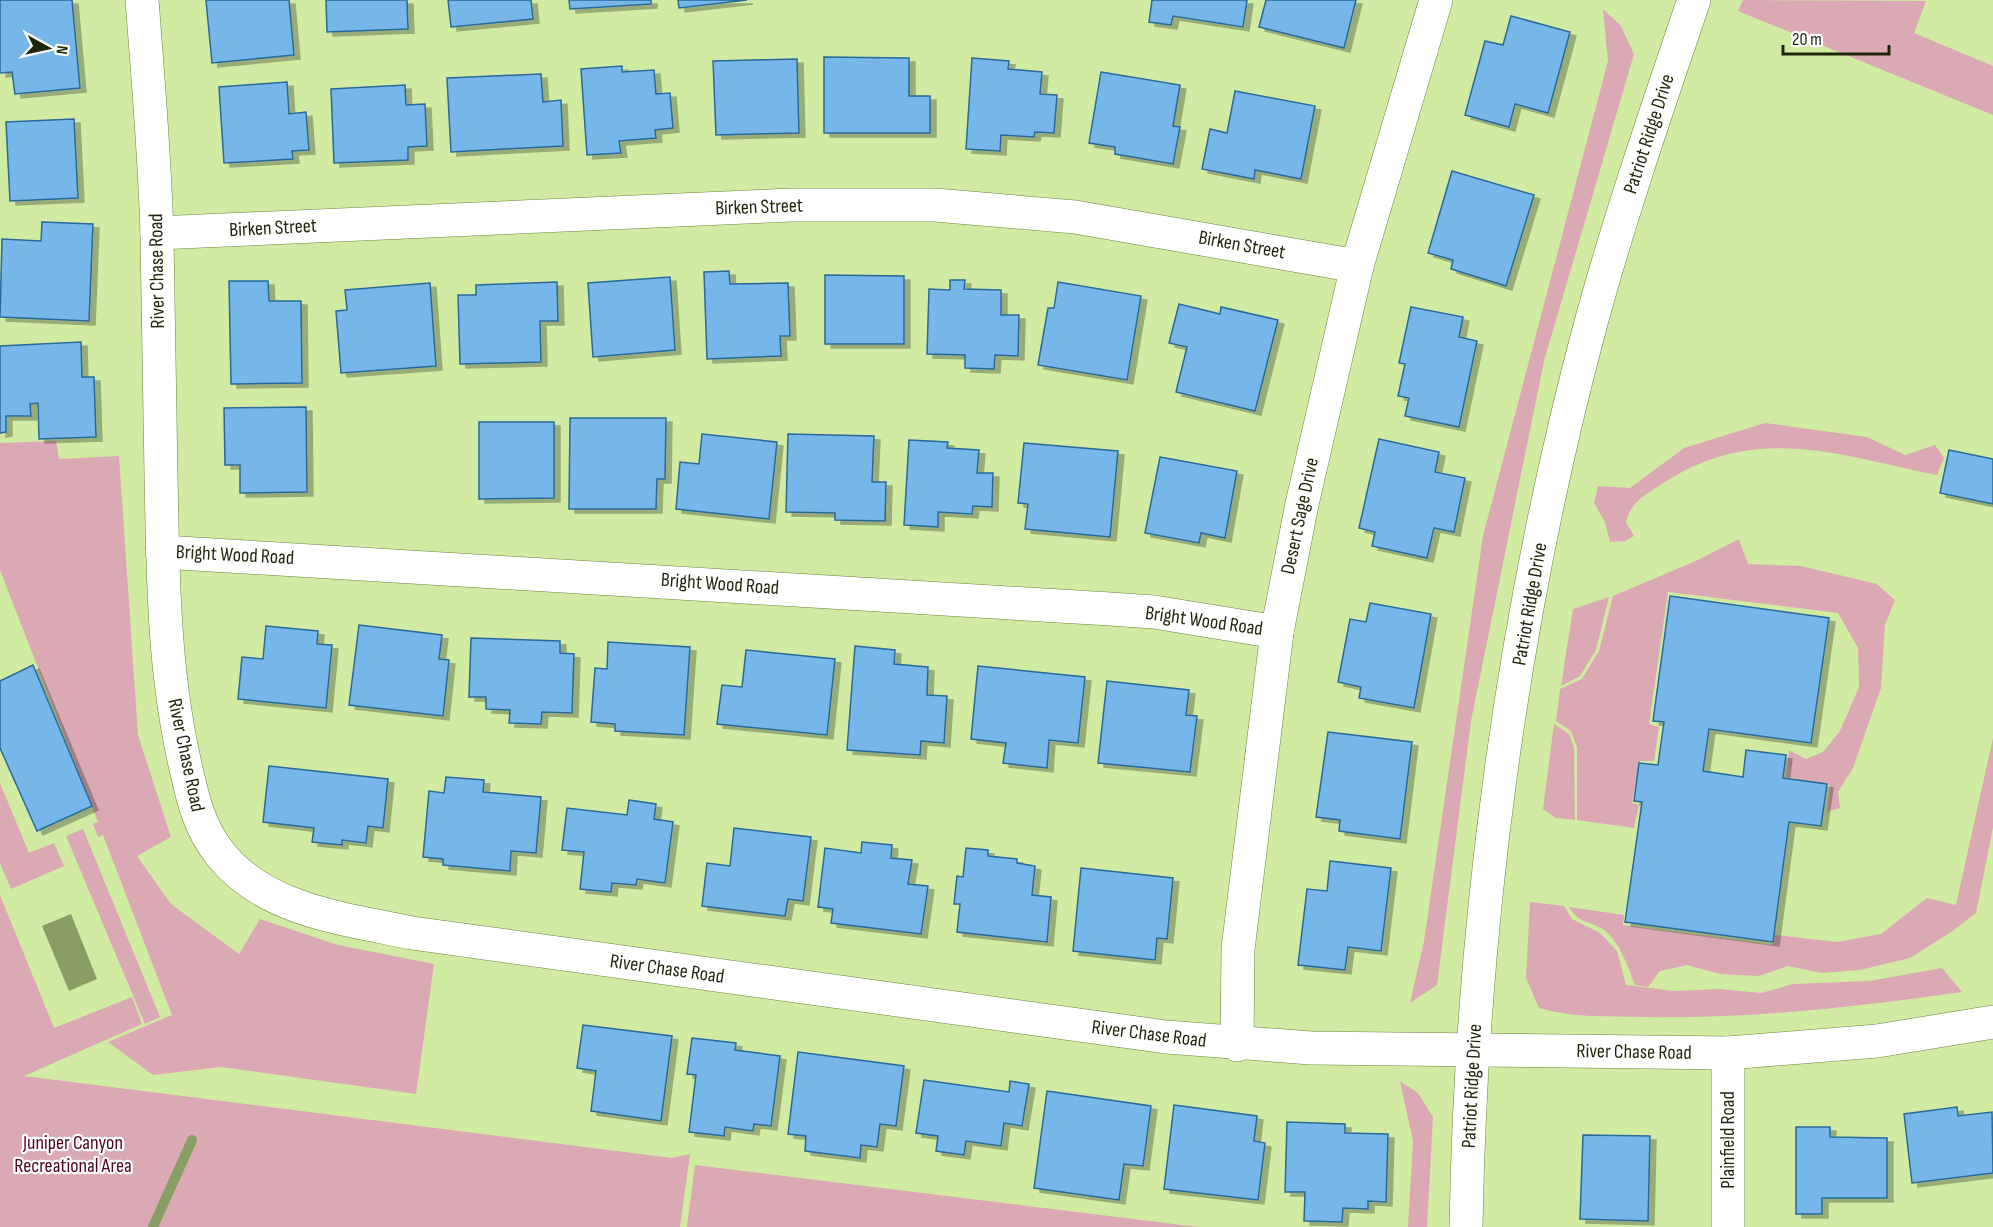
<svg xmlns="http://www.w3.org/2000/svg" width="1993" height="1227" viewBox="0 0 1993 1227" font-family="'Sofia Sans Condensed',sans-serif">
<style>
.green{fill:#dba9b3}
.water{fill:#899e64}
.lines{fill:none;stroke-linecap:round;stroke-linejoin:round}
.stream{stroke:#899e64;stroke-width:10}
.building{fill:#76b6e9;stroke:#2a6a9a;stroke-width:1.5;filter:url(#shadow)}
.minor-casing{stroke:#6c823d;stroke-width:34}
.tertiary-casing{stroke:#6c823d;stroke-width:34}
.minor{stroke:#fff;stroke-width:33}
.tertiary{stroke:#fff;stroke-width:33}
.labels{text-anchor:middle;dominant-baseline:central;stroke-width:4.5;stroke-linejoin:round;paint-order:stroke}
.street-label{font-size:20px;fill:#1d2609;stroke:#fff}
.park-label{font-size:20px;fill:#520022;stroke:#fff}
</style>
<defs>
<filter id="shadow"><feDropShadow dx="6" dy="4" stdDeviation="0" flood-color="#0004"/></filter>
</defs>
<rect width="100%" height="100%" fill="#d1eba2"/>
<g class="green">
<polygon points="1743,0 1926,1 1914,33 1993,66 1993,115 1738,11"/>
<polygon points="1603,9 1621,26 1634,54 1544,361 1471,721 1437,985 1410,1003 1424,941 1483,536 1608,61"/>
<path d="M1765,423L1867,437L1905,455L1935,445L1944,458L1937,475C1839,455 1754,422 1662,484C1644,496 1632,500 1626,522L1634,536L1625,541L1610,542L1605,522L1594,503L1598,486L1630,488L1684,448Z"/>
<polygon points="56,441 59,459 119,456 138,735 171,837 137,856 171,904 239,954 260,919 338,945 434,964 416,1094 221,1067 153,1075 108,1042 172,1015 103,835 98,837 93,824 98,822 0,570 0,443"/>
<polygon points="1739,539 1748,564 1801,566 1877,584 1895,600 1885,625 1881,688 1853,768 1838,792 1840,808 1827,812 1830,785 1786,777 1789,750 1806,759 1823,752 1840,731 1859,687 1858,648 1838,613 1668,592 1649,724 1659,727 1654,761 1640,761 1632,803 1639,805 1634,828 1577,820 1577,747 1571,731 1556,721 1560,689 1582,679 1599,651 1613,596 1698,560"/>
<polygon points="1609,597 1596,650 1580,676 1561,686 1573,609"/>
<polygon points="1554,724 1569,734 1574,747 1575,820 1556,818 1543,809"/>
<path d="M1993,738V827L1976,913L1951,932L1910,958L1860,970L1822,973L1788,966L1759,976L1720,974L1687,965L1660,971L1648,987L1635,985C1628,967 1620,942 1604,930C1589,920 1580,925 1569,907L1624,915L1623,925L1773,945L1775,935L1837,942L1881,934L1927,898L1956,905Z"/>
<polygon points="0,783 29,853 54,843 64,866 11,889 0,863"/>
<polygon points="83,829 160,1017 145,1024 66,836"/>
<polygon points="0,895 54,1028 132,997 142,1024 24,1076 672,1158 690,1154 680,1227 0,1227"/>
<path d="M1530,902L1564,906L1572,919L1600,933L1617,951L1626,985L1674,991L1720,989L1761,993L1793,984L1869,981L1942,968L1962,992C1856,1007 1751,1019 1643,1017C1608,1016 1573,1018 1539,1008L1526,978Z"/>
<polygon points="1400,1081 1418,1093 1433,1117 1427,1227 1408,1227 1413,1141"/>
<polygon points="695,1165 1198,1227 687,1227"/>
</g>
<polygon class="water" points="71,914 97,979 69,991 42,926"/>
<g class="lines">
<polyline class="stream" points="153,1227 192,1140"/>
</g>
<g class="building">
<polygon points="0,0 72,0 80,88 15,94 12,72 0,73"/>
<polygon points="206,0 289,0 294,55 212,63"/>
<polygon points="326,0 407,0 408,29 327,32"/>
<polygon points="448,0 531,0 533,19 451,27"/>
<polygon points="569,0 651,0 651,4 570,9"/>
<polygon points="678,0 747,0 679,8"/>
<polygon points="1152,0 1247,0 1243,27 1173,16 1171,25 1149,22"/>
<polygon points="1266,0 1356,0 1344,48 1259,27"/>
<polygon points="1511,16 1570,32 1548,113 1515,104 1509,127 1465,115 1485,41 1503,45"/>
<polygon points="824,57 909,58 909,96 930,96 930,133 824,133"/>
<polygon points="972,58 1009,61 1008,69 1042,72 1040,94 1057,95 1054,133 1035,132 1034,137 1001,135 1000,151 966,149"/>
<polygon points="797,59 799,133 716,135 713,61"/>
<polygon points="622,66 622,72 654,70 656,94 670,93 673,128 655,130 656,138 619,141 621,153 587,155 581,69"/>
<polygon points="1101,72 1180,85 1173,126 1180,127 1173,164 1115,154 1115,147 1089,143"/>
<polygon points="541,74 543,102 561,100 563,146 451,152 447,78"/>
<polygon points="287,82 289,114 306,112 309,150 292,151 293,159 224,163 219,87"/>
<polygon points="405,85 406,105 425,104 427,146 408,147 408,160 334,163 331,89"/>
<polygon points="1235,91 1315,106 1301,179 1255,170 1254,179 1202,169 1210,129 1227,133"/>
<polygon points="74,119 78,198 10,201 6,122"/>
<polygon points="1452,171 1534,195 1506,286 1451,269 1453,260 1428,253"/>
<polygon points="42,222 93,224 89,321 0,317 2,239 41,241"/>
<polygon points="729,271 730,284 788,283 790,336 780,336 781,356 707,359 704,272"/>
<polygon points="825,275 904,276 904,344 825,344"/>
<polygon points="670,277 675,350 593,357 588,283"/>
<polygon points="950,280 965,280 964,289 1001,290 1001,315 1019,315 1018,356 995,355 994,369 965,368 965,355 927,354 929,289 950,290"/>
<polygon points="229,281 268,281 269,301 301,301 302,383 231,384"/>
<polygon points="557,282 558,321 540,321 541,362 460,364 458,295 476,295 476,285"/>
<polygon points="1058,282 1141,296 1127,380 1038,365 1048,308 1054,308"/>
<polygon points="430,283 436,366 341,373 336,311 347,310 345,290"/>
<polygon points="1179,304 1220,314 1221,307 1278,320 1255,411 1176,392 1187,347 1169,343"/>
<polygon points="1411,307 1463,317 1459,337 1477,341 1459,427 1405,416 1409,398 1398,396 1405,364 1399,363"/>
<polygon points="81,342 82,377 94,377 96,437 39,439 38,403 30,404 31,416 6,416 6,432 0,433 0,346"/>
<polygon points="306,407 307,492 240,493 240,465 225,465 224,408"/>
<polygon points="570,418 666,418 665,479 657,479 656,509 569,509"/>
<polygon points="479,422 554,422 554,498 479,499"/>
<polygon points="702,434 777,442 769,519 676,509 680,462 699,464"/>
<polygon points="788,434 874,436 872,482 886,482 885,521 835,520 835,513 786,512"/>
<polygon points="1379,439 1439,452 1435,472 1465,478 1454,532 1434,528 1427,558 1372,546 1375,532 1359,528"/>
<polygon points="909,440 948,442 947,448 979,450 977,473 993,473 992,507 973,506 972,514 938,512 938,527 904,525"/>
<polygon points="1024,443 1118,451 1110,537 1025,529 1028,504 1018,503"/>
<polygon points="1949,450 1993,459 1993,504 1940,493"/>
<polygon points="1160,457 1237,471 1225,538 1201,533 1199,543 1145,533"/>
<polygon points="1670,596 1829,618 1811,743 1709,729 1703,771 1743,777 1746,750 1786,755 1783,778 1827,784 1821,826 1789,822 1773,942 1625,922 1642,802 1634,801 1639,763 1658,765 1664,722 1653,721"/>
<polygon points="1370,603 1431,614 1414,708 1359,698 1361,687 1338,682 1350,619 1366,622"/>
<polygon points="359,625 442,635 439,659 449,660 443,716 349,705"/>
<polygon points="266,626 318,631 317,644 332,645 326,708 238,699 242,657 263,659"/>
<polygon points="471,638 560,641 560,653 574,654 572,713 542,712 541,724 509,723 510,710 486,709 486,697 469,697"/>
<polygon points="608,642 690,647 684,735 615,731 615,724 591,722 595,668 607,669"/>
<polygon points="855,646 895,650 894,664 928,667 927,695 947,696 944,743 921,741 920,755 847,750"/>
<polygon points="746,650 835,659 827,735 717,724 722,685 742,687"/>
<polygon points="33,665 92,806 37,831 0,748 0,681"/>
<polygon points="978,666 1085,677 1078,743 1049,740 1047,768 1003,763 1006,743 971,739"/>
<polygon points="1107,681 1189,690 1186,715 1197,716 1190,772 1098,763"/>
<polygon points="1328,732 1412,742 1400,839 1339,831 1340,820 1316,817"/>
<polygon points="269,766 388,779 383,828 368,826 366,843 342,840 342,845 312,842 314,828 263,822"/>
<polygon points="446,777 484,780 483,792 541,797 536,853 511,851 510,871 443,865 443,859 423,857 429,791 444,793"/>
<polygon points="629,800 656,804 654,819 673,822 665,883 637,879 636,885 612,883 611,892 580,889 584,852 562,850 567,808 627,815"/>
<polygon points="734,828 811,837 803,901 788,899 785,916 702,906 707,863 730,866"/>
<polygon points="862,842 892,845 891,858 912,860 908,884 928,886 921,934 831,923 833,909 818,907 825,848 861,853"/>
<polygon points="966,848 988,850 988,856 1017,859 1017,863 1035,866 1032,895 1051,897 1047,942 957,932 960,904 954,904 957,876 963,877"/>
<polygon points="1330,861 1391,868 1381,951 1348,947 1345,970 1298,965 1307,889 1327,891"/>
<polygon points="1081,868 1173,878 1167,939 1157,938 1155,960 1073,951"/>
<polygon points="583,1025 672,1036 661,1121 591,1111 596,1071 577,1068"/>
<polygon points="692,1038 736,1043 735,1050 780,1056 771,1126 754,1124 753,1131 725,1127 724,1136 689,1132 696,1075 687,1074"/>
<polygon points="798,1052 904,1066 896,1126 880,1124 877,1147 861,1145 860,1158 805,1151 806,1136 788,1134"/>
<polygon points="924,1080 1009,1092 1010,1081 1029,1084 1022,1126 1004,1123 1001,1146 966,1141 964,1155 936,1151 938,1136 916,1133"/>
<polygon points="1047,1091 1151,1106 1143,1166 1124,1164 1119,1200 1034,1188"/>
<polygon points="1174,1105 1257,1116 1254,1141 1265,1143 1258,1200 1164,1189"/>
<polygon points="1957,1107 1958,1116 1992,1112 1993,1173 1912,1183 1904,1114"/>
<polygon points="1287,1122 1345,1124 1345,1133 1388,1134 1386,1202 1368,1201 1368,1209 1343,1208 1342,1222 1304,1221 1305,1192 1285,1192"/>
<polygon points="1796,1127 1830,1127 1830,1137 1887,1138 1887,1198 1822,1198 1822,1214 1796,1214"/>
<polygon points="1583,1135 1650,1136 1648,1221 1580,1219"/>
</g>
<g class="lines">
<defs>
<g id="minor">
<path d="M142,0C148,79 155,158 157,237C158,317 160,396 161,475C163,570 163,662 183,755C191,791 197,826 221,855C266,911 346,919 412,933L1166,1037L1311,1048L1728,1053L1877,1041L1993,1022"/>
<polyline points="157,233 792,205 935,205 1075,217 1357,266"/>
<polyline points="162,552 1110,609 1154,612 1277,632"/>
<polyline points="1237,1045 1238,949 1277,632 1302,504 1357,266 1436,0"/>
<polyline points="1728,1227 1728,1053"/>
</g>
<path id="tertiary" d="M1466,1227C1471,928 1512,619 1589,330C1619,219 1657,109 1694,0"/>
</defs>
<use href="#minor" class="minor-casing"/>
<use href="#tertiary" class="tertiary-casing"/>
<use href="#minor" class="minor"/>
<use href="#tertiary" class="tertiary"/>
</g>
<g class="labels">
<g class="street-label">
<text transform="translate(1649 134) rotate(-72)">Patriot Ridge Drive</text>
<text transform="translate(759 207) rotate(-2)">Birken Street</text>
<text transform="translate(273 228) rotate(-3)">Birken Street</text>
<text transform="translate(1242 245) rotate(10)">Birken Street</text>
<text transform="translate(157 271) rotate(-91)">River Chase Road</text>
<text transform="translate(1300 516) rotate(-78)">Desert Sage Drive</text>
<text transform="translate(235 555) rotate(3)">Bright Wood Road</text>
<text transform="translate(720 584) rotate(4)">Bright Wood Road</text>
<text transform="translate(1530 604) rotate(-80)">Patriot Ridge Drive</text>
<text transform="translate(1204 621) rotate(8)">Bright Wood Road</text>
<text transform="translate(186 755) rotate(78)">River Chase Road</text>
<text transform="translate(667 969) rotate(8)">River Chase Road</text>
<text transform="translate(1149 1034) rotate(7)">River Chase Road</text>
<text transform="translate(1634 1052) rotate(1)">River Chase Road</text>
<text transform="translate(1472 1086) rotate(-87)">Patriot Ridge Drive</text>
<text transform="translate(1728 1140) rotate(-90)">Plainfield Road</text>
</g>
<g class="park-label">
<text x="73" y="1143">Juniper Canyon<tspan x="73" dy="23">Recreational Area</tspan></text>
</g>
</g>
<g transform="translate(48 48) rotate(98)" stroke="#ffffff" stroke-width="4.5" paint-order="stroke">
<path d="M0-4.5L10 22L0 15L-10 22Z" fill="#1d2609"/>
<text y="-9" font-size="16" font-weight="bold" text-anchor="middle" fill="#1d2609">N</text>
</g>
<path d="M1783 45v9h106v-9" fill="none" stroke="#1d2609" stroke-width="3"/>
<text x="1792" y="45" font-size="18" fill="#1d2609" stroke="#ffffff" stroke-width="4.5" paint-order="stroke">20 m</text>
</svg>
